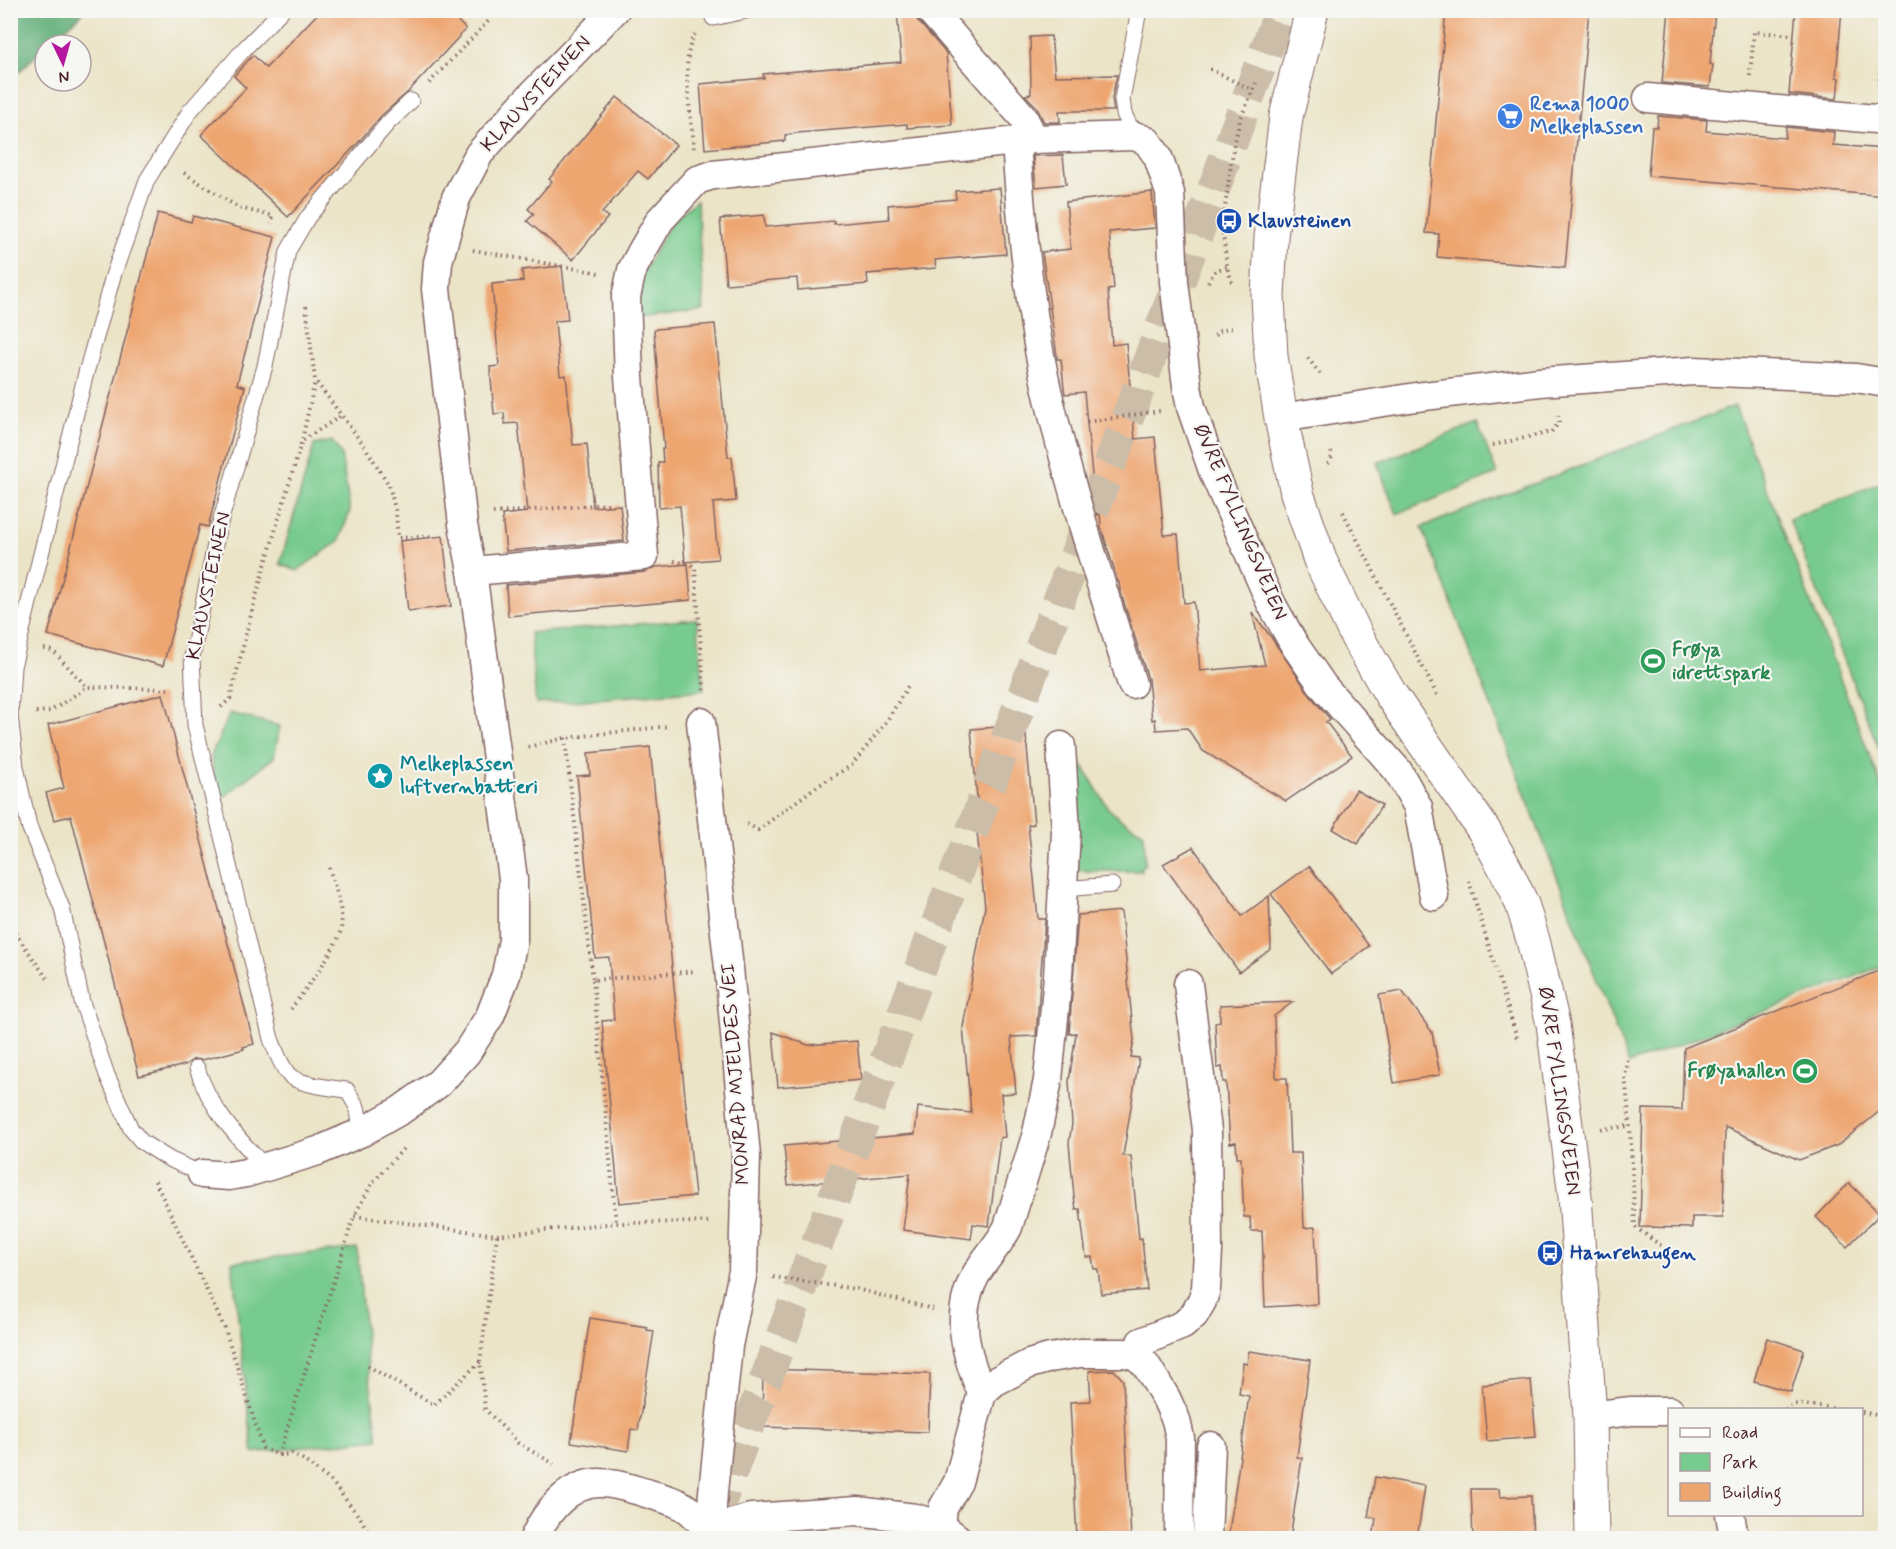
<svg xmlns="http://www.w3.org/2000/svg" width="1896" height="1549" viewBox="0 0 1896 1549" font-family="Mynerve,sans-serif">
<style>
.green{fill:#78cb8e;stroke:#61755c;stroke-width:1.5}
.forest{fill:#62af79;stroke:#566752;stroke-width:1.5}
.building{fill:#eea671}
.lines{fill:none;stroke-linecap:round;stroke-linejoin:round}
.primary-tunnel{stroke:#cbbda8;stroke-width:33;stroke-dasharray:33 16;stroke-linecap:butt}
.lane-casing{stroke:#826462;stroke-width:17}
.street-casing{stroke:#826462;stroke-width:31}
.secondary-casing{stroke:#826462;stroke-width:35}
.path{stroke:#826462;stroke-width:4;stroke-dasharray:1.5 4.5;stroke-linecap:butt}
.lane{stroke:#fff;stroke-width:15}
.street{stroke:#fff;stroke-width:28}
.secondary{stroke:#fff;stroke-width:33}
.labels{text-anchor:middle;dominant-baseline:central;stroke-width:4.5;stroke-linejoin:round;paint-order:stroke}
.street-label{font-size:20px;fill:#4a1f2b;stroke:#f6f6f2}
.shop-label{font-size:20px;font-weight:bold;fill:#366cbe;stroke:#f6f6f2;text-anchor:start}
.transit-label{font-size:20px;font-weight:bold;fill:#164399;stroke:#f6f6f2;text-anchor:start}
.leisure-label{font-size:20px;font-weight:bold;fill:#27864d;stroke:#f6f6f2;text-anchor:start}
.culture-label{font-size:20px;font-weight:bold;fill:#0d838f;stroke:#f6f6f2;text-anchor:start}
</style>
<rect width="100%" height="100%" fill="#f6f6f2"/>
<filter id="ink" filterUnits="userSpaceOnUse"><feTurbulence type="fractalNoise" baseFrequency=".0167" numOctaves="2"/><feDisplacementMap in="SourceGraphic" scale="12" xChannelSelector="R" yChannelSelector="G"/><feConvolveMatrix kernelMatrix="1 2 1 2 8 2 1 2 1" color-interpolation-filters="sRGB"/></filter>
<filter id="wash" filterUnits="userSpaceOnUse"><feTurbulence type="fractalNoise" baseFrequency=".008" numOctaves="4" result="noise"/><feDisplacementMap in="SourceGraphic" scale="24" xChannelSelector="R" yChannelSelector="G"/><feGaussianBlur stdDeviation="1.35" result="paint"/><feColorMatrix in="noise" values="0 0 0 0 0 0 0 0 0 0 0 0 0 0 0 0 0 1.4 0 .05"/><feComposite in="paint" operator="in"/></filter>
<g filter="url(#wash)">
<rect width="100%" height="100%" fill="#ebe4c7"/>
<g class="green">
<polygon points="697,200 704,310 629,319 636,285 672,221"/>
<polygon points="1735,406 1885,795 1885,965 1629,1064 1422,527"/>
<polygon points="1477,423 1497,474 1397,514 1377,463"/>
<polygon points="332,441 341,454 350,511 339,541 297,571 280,564 314,445"/>
<polygon points="1885,481 1885,764 1789,519"/>
<polygon points="697,619 704,690 536,704 530,633"/>
<polygon points="230,713 280,726 274,757 219,801 211,756"/>
<polygon points="1082,765 1108,808 1120,819 1144,833 1145,864 1140,868 1141,871 1077,871 1074,767"/>
<polygon points="357,1248 368,1366 378,1439 253,1453 232,1262"/>
</g>
<polygon class="forest" points="11,10 85,10 85,11 47,45 45,45 45,47 11,79"/>
<g id="blocks">
<g class="building">
<polygon points="321,10 446,10 466,29 408,92 381,116 357,144 288,217 201,135 246,88 234,76 253,55 266,68"/>
<polygon points="897,10 914,10 918,21 946,53 952,125 907,128 907,124 797,133 785,135 785,141 705,149 700,84 764,78 763,74 901,62"/>
<polygon points="1446,10 1589,10 1565,268 1437,257 1439,234 1426,233"/>
<polygon points="1669,10 1715,10 1710,64 1713,65 1710,87 1662,83"/>
<polygon points="1796,10 1842,10 1836,77 1839,78 1837,99 1789,94"/>
<polygon points="1051,36 1055,76 1117,75 1112,98 1114,111 1059,111 1060,122 1044,122 1036,106 1025,95 1031,94 1030,37"/>
<polygon points="617,97 676,145 648,179 638,171 602,213 608,217 573,260 527,221 534,214 528,209 552,181 549,179"/>
<polygon points="1658,116 1707,120 1706,131 1785,138 1786,127 1834,132 1833,145 1886,149 1886,196 1648,176 1652,127 1657,127"/>
<polygon points="1063,155 1066,184 1036,187 1033,156"/>
<polygon points="1000,188 1006,254 935,260 936,268 867,274 868,284 798,290 797,278 726,284 720,219 764,215 765,227 834,221 834,224 889,219 888,205 956,199 955,191"/>
<polygon points="1152,192 1155,228 1109,232 1114,289 1108,290 1112,345 1126,343 1135,439 1155,437 1164,535 1178,534 1184,603 1194,602 1200,671 1265,665 1252,612 1271,637 1310,695 1330,719 1326,722 1352,756 1286,801 1203,751 1187,728 1156,730 1155,719 1152,720 1148,679 1120,590 1119,582 1118,582 1101,527 1100,514 1097,515 1095,506 1084,392 1065,394 1064,388 1061,359 1057,359 1057,356 1042,252 1071,249 1066,202"/>
<polygon points="158,213 191,222 193,216 275,237 237,384 245,387 208,527 200,525 163,666 48,635"/>
<polygon points="562,266 568,320 555,321 560,376 566,375 573,445 587,444 593,507 620,505 624,541 506,551 502,515 527,512 518,423 505,424 504,413 494,414 490,367 499,366 492,284 523,281 522,270"/>
<polygon points="715,324 728,457 732,457 736,501 713,503 718,559 685,562 680,506 659,508 658,462 663,462 662,449 664,449 654,331 656,329"/>
<polygon points="443,536 451,606 408,611 400,541"/>
<polygon points="688,564 691,600 508,616 506,585 645,572 656,567"/>
<polygon points="163,694 254,1044 243,1047 244,1049 202,1060 194,1059 185,1065 139,1076 71,816 54,820 46,793 64,788 48,725"/>
<polygon points="1025,725 1034,824 1028,825 1034,878 1038,919 1045,919 1036,1036 1011,1037 1016,1093 1001,1094 1005,1137 1000,1138 989,1226 973,1224 971,1239 903,1230 910,1174 788,1185 784,1146 915,1134 918,1107 971,1113 963,1027 985,907 977,832 980,832 971,729"/>
<polygon points="650,747 695,1196 619,1203 602,1021 614,1020 609,957 595,958 577,776 590,775 588,753"/>
<polygon points="1356,790 1382,805 1358,844 1333,829"/>
<polygon points="1193,847 1242,916 1269,896 1271,949 1239,972 1163,864"/>
<polygon points="1309,866 1369,946 1331,974 1271,894"/>
<polygon points="1121,911 1134,1040 1131,1057 1139,1058 1123,1156 1131,1156 1139,1239 1142,1238 1147,1290 1101,1294 1098,1269 1094,1269 1092,1257 1086,1257 1080,1209 1076,1209 1074,1196 1069,1143 1072,1124 1069,1082 1076,1033 1069,1034 1078,915"/>
<polygon points="1886,968 1886,1106 1838,1145 1799,1160 1725,1127 1723,1217 1692,1217 1692,1228 1640,1227 1643,1109 1682,1110 1684,1048"/>
<polygon points="1402,991 1432,1032 1440,1075 1394,1083 1379,995"/>
<polygon points="1293,1002 1274,1016 1276,1078 1287,1078 1290,1153 1301,1153 1304,1228 1315,1227 1318,1304 1265,1307 1262,1231 1251,1231 1250,1217 1244,1217 1241,1157 1237,1157 1236,1142 1230,1143 1226,1082 1223,1082 1222,1067 1217,1068 1215,1023 1220,1022 1220,1005"/>
<polygon points="773,1032 808,1045 857,1041 861,1080 778,1087"/>
<polygon points="1849,1183 1880,1214 1847,1247 1816,1217"/>
<polygon points="590,1318 647,1327 647,1330 654,1331 638,1430 631,1429 628,1451 571,1442"/>
<polygon points="1767,1338 1804,1350 1791,1392 1754,1381"/>
<polygon points="1249,1351 1310,1360 1297,1457 1302,1458 1290,1539 1228,1539 1249,1396 1239,1394 1243,1363 1247,1364"/>
<polygon points="763,1369 930,1374 928,1432 762,1427"/>
<polygon points="1114,1370 1123,1380 1131,1539 1077,1539 1070,1402 1091,1401 1089,1371"/>
<polygon points="1531,1380 1536,1437 1487,1441 1482,1385"/>
<polygon points="1375,1477 1425,1486 1417,1539 1373,1539 1376,1518 1368,1517"/>
<polygon points="1471,1489 1499,1489 1500,1497 1531,1496 1533,1539 1473,1539"/>
</g>
</g>
</g>
<g filter="url(#ink)">
<use href="#blocks" fill-opacity="0" stroke="#826462" stroke-width="1.5"/>
<g class="lines">
<polyline class="primary-tunnel" points="713,1520 1281,10"/>
<defs>
<g id="lane">
<polyline points="713,18 750,10"/>
<polyline points="1135,136 1124,114 1122,99 1139,10"/>
<polyline points="10,715 13,667 86,373 113,276 147,180 190,111 245,48 282,10"/>
<polyline points="10,715 16,767 29,826 62,908 82,1002 107,1075 131,1129 142,1142 169,1159 202,1174"/>
<polyline points="1063,889 1112,885"/>
<path d="M197,1068C210,1109 237,1137 265,1167"/>
<path d="M362,1132L357,1107L347,1090C332,1088 297,1085 288,1074C280,1064 276,1051 271,1039L195,725L192,657L218,530L265,366L288,251L308,217L388,123L411,101"/>
</g>
<g id="street">
<polyline points="930,10 1023,117 1034,139 1135,136 1147,141 1158,157 1170,193 1174,282 1187,386 1191,407 1213,471 1271,603 1294,644 1323,686 1398,771 1418,807 1434,896"/>
<polyline points="1648,98 1886,120"/>
<path d="M1016,141C1021,225 1029,309 1047,390C1070,489 1102,587 1132,684"/>
<polyline points="1281,418 1416,397 1540,382 1694,371 1856,378 1886,383"/>
<polyline points="472,571 644,556 629,377 626,297 632,270 642,251 660,220 697,180 713,175 1034,139"/>
<polyline points="701,722 729,968 746,1156 743,1271 728,1346 713,1492 710,1538"/>
<polyline points="202,1174 229,1176 246,1173 318,1151 362,1132 401,1110 439,1083 467,1052 490,1016 506,975 513,940 513,879 472,571 463,525 436,289 438,262 456,198 479,154 524,103 615,10"/>
<polyline points="1137,1356 1141,1342 1183,1325 1194,1315 1202,1301 1206,1289 1208,1250 1207,1130 1188,984"/>
<path d="M982,1393C963,1349 953,1306 982,1265C991,1252 1001,1241 1008,1227L1037,1133L1048,1080L1058,976L1066,832L1061,746"/>
<polyline points="1590,1416 1631,1411 1670,1411"/>
<polyline points="1730,1514 1734,1538"/>
<polyline points="941,1526 943,1508 958,1482 982,1393 994,1382 1029,1364 1050,1358 1080,1353 1125,1353 1137,1356 1146,1365 1166,1398 1176,1420 1180,1438 1179,1538"/>
<polyline points="710,1534 720,1527 751,1518 857,1511 915,1518 941,1526 957,1538"/>
<path d="M534,1538C546,1512 569,1482 601,1483C616,1483 632,1489 646,1493C678,1502 691,1505 710,1534"/>
<polyline points="1207,1538 1211,1446"/>
</g>
<polyline id="secondary" points="1312,10 1286,117 1271,237 1268,296 1271,356 1281,418 1297,493 1320,560 1357,637 1391,695 1485,832 1506,870 1522,904 1533,940 1553,1024 1575,1196 1590,1416 1592,1538"/>
</defs>
<use href="#lane" class="lane-casing"/>
<use href="#street" class="street-casing"/>
<use href="#secondary" class="secondary-casing"/>
<g class="path">
<polyline points="1210,69 1252,90"/>
<polyline points="1750,76 1754,32 1794,35"/>
<polyline points="429,83 499,10"/>
<polyline points="1879,86 1883,44 1886,45"/>
<path d="M694,148C692,118 679,58 695,34"/>
<polyline points="184,173 239,208 273,216 271,224"/>
<polyline points="473,250 599,273"/>
<polyline points="1208,282 1216,270 1227,267"/>
<polyline points="1232,282 1227,267 1222,227 1234,145 1240,120 1256,83"/>
<polyline points="306,306 315,380 365,447 389,485 396,513 398,538 433,536"/>
<path d="M1215,336C1219,329 1227,328 1235,328"/>
<polyline points="1308,358 1320,374"/>
<polyline points="1087,422 1160,411"/>
<polyline points="303,440 341,416"/>
<polyline points="1493,445 1551,432 1559,423 1558,414"/>
<polyline points="1328,464 1332,457 1331,452"/>
<polyline points="1343,512 1437,695"/>
<polyline points="493,513 609,504"/>
<polyline points="674,561 690,564 695,567 704,690"/>
<polyline points="44,649 53,651 87,687"/>
<polyline points="221,707 230,699 254,603 302,440 315,381"/>
<polyline points="36,712 51,711 87,687 168,689"/>
<polyline points="565,738 593,980 696,971"/>
<polyline points="528,747 565,738 669,726"/>
<polyline points="747,824 758,830 813,789 852,765 886,722 908,686"/>
<polyline points="1469,881 1517,1038"/>
<polyline points="10,930 16,934 46,977 51,981"/>
<polyline points="593,980 616,1223"/>
<path d="M291,1009C304,991 338,947 341,929C344,908 333,884 328,864"/>
<polyline points="1628,1060 1625,1075 1630,1126 1635,1227 1678,1258"/>
<polyline points="1601,1129 1630,1126"/>
<polyline points="403,1149 373,1182 354,1216 497,1235 616,1223 711,1222"/>
<polyline points="155,1181 225,1329 263,1448 279,1455 292,1454 302,1459 332,1482 361,1519 372,1538"/>
<polyline points="497,1235 480,1361 485,1409 518,1443 554,1464"/>
<polyline points="773,1277 856,1289 933,1309"/>
<polyline points="368,1366 434,1405 480,1362"/>
<polyline points="1785,1410 1794,1404 1850,1410"/>
<polyline points="1862,1412 1886,1417"/>
<polyline points="279,1455 354,1216"/>
</g>
<use href="#lane" class="lane"/>
<use href="#street" class="street"/>
<use href="#secondary" class="secondary"/>
</g>
</g>
<defs>
<symbol id="supermarket-disc" viewBox="-11 -11 22 22"><circle r="9.5" fill="#3f7fe0" stroke="#f6f6f2"/><path d="M-6-5.5h2.5l.6 2H6L4.5 2H-2.5L-4.4-4H-6ZM-1.5 3.2a1.3 1.3 0 1 0 .1 0ZM3 3.2a1.3 1.3 0 1 0 .1 0Z" fill="#fff"/></symbol>
<symbol id="bus-disc" viewBox="-11 -11 22 22"><circle r="9.5" fill="#1a4fb4" stroke="#f6f6f2"/><path d="M-5-6H5V4H4V6H2V4H-2V6H-4V4H-5ZM-3.5-4V0h7V-4ZM-3.5 1.2v1.5H-2V1.2ZM2 1.2v1.5H3.5V1.2Z" fill="#fff"/></symbol>
<symbol id="stadium-disc" viewBox="-11 -11 22 22"><circle r="9.5" fill="#2e9e5b" stroke="#f6f6f2"/><path d="M0-5a6.5 5 0 1 0 0 10a6.5 5 0 1 0 0-10ZM-3.5-1.8h7v3.6h-7Z" fill="#fff"/></symbol>
<symbol id="sight-disc" viewBox="-11 -11 22 22"><circle r="9.5" fill="#0f9aa8" stroke="#f6f6f2"/><path d="M0-6L1.8-2.2L6-1.7L2.9 1.2L3.7 5.4L0 3.3L-3.7 5.4L-2.9 1.2L-6-1.7L-1.8-2.2Z" fill="#fff"/></symbol>
</defs>
<g fill-rule="evenodd">
<use href="#supermarket-disc" x="1495" y="101" width="30" height="30"/>
<use href="#bus-disc" x="1214" y="206" width="30" height="30"/>
<use href="#stadium-disc" x="1638" y="646" width="30" height="30"/>
<use href="#sight-disc" x="365" y="761" width="30" height="30"/>
<use href="#stadium-disc" x="1790" y="1056" width="30" height="30"/>
<use href="#bus-disc" x="1535" y="1238" width="30" height="30"/>
</g>
<g class="labels">
<g class="street-label">
<text transform="translate(536 94) rotate(-47)">KLAUVSTEINEN</text>
<text transform="translate(1240 522) rotate(67)">ØVRE FYLLINGSVEIEN</text>
<text transform="translate(209 586) rotate(-78)">KLAUVSTEINEN</text>
<text transform="translate(736 1074) rotate(-94)">MONRAD MJELDES VEI</text>
<text transform="translate(1559 1091) rotate(82)">ØVRE FYLLINGSVEIEN</text>
</g>
<g class="shop-label">
<text x="1530" y="104">Rema 1000<tspan x="1530" dy="23">Melkeplassen</tspan></text>
</g>
<g class="transit-label">
<text x="1248" y="221">Klauvsteinen</text>
<text x="1570" y="1253">Hamrehaugen</text>
</g>
<g class="leisure-label">
<text x="1672" y="650">Frøya<tspan x="1672" dy="23">idrettspark</tspan></text>
<text x="1786" y="1071" text-anchor="end">Frøyahallen</text>
</g>
<g class="culture-label">
<text x="400" y="764">Melkeplassen<tspan x="400" dy="23">luftvernbatteri</tspan></text>
</g>
</g>
<rect width="1896" height="1549" fill="none" stroke="#f6f6f2" stroke-width="36"/>
<rect x="1668" y="1408" width="195" height="108" fill="#f6f6f2" stroke="#b1a0a2" stroke-width="1.5"/>
<rect x="1680" y="1428" width="30" height="9" fill="#ffffff" stroke="#b1a0a2" stroke-width="1.5"/>
<text x="1722" y="1438" font-size="18" fill="#4a1f2b">Road</text>
<rect x="1680" y="1453" width="30" height="18" fill="#78cb8e" stroke="#b1a0a2" stroke-width="1.5"/>
<text x="1722" y="1468" font-size="18" fill="#4a1f2b">Park</text>
<rect x="1680" y="1483" width="30" height="18" fill="#eea671" stroke="#b1a0a2" stroke-width="1.5"/>
<text x="1722" y="1498" font-size="18" fill="#4a1f2b">Building</text>
<g transform="translate(63 63) rotate(175)"><circle r="28" fill="#f6f6f2" stroke="#b1a0a2" stroke-width="1.5"/>
<path d="M0-4.5L10 22L0 15L-10 22Z" fill="#b5179e"/>
<text y="-9" font-size="16" font-weight="bold" text-anchor="middle" fill="#4a1f2b">N</text>
</g>
</svg>
